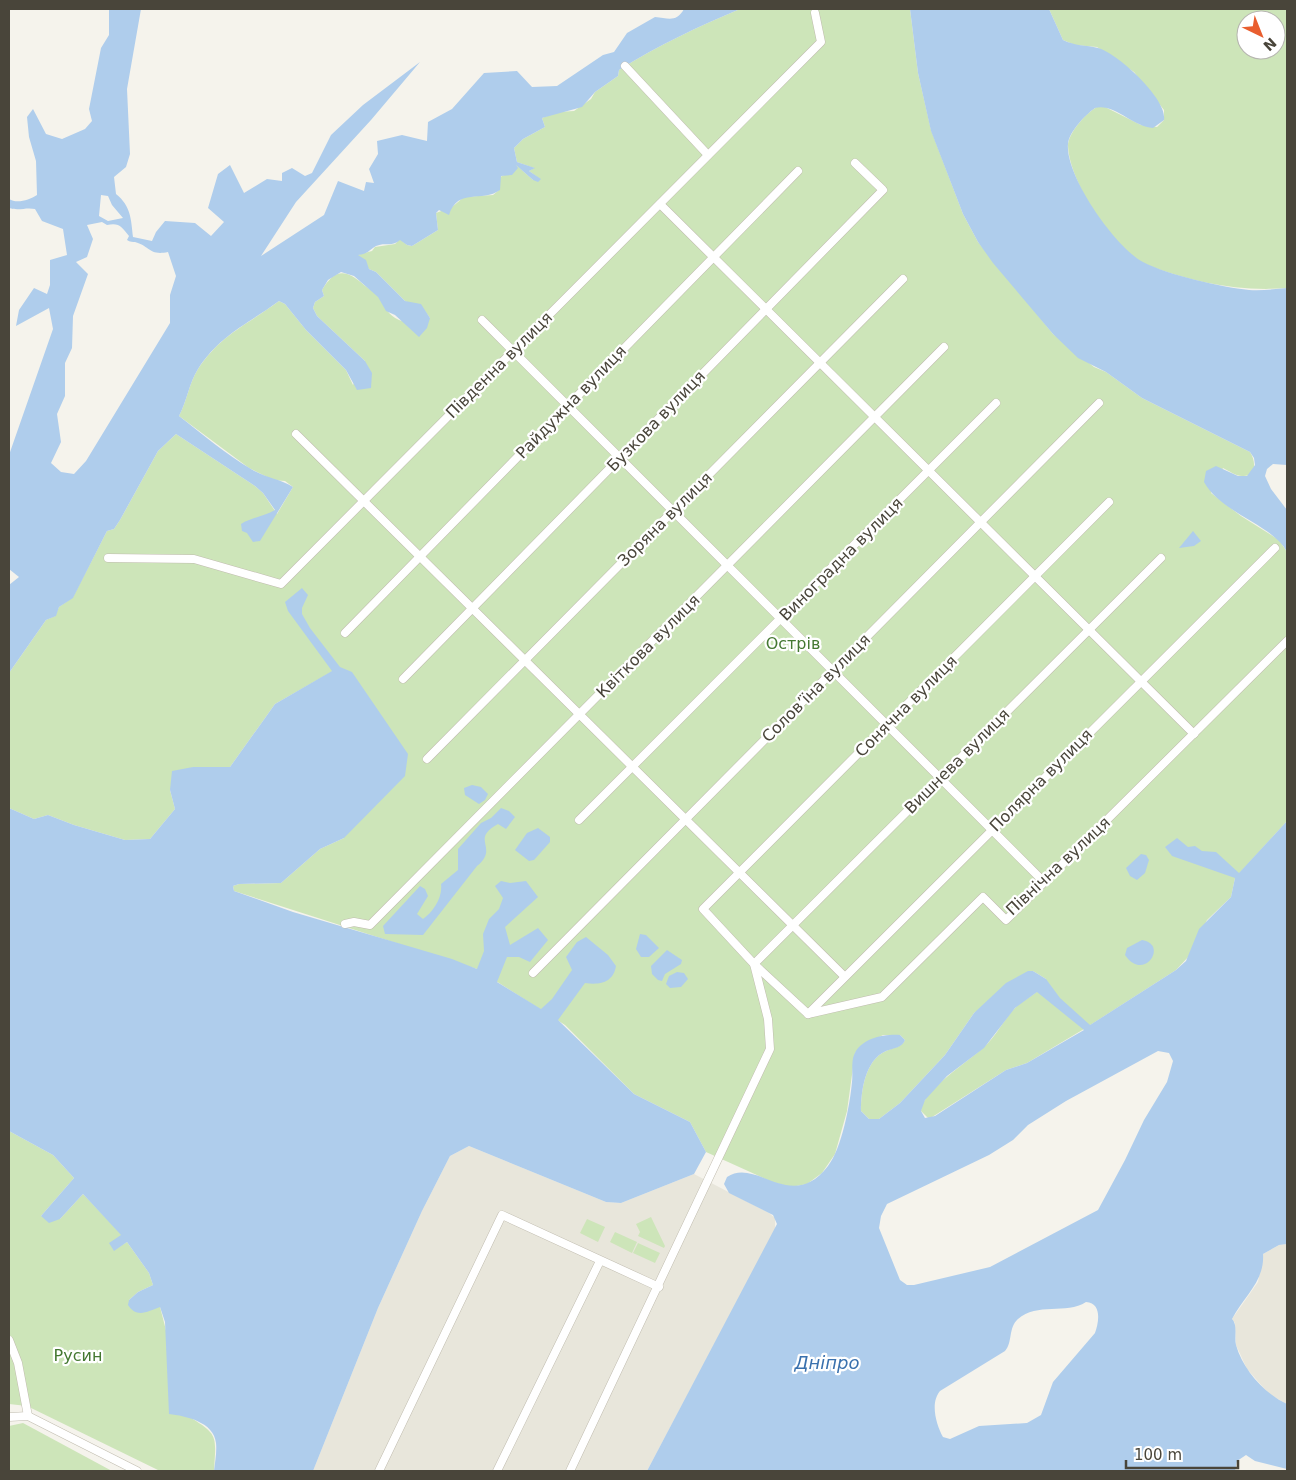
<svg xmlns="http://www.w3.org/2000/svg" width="1296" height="1480" viewBox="0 0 1296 1480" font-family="'DejaVu Sans',sans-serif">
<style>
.residential{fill:#e8e6db}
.green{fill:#cde5b9;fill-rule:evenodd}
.water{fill:#afcdec;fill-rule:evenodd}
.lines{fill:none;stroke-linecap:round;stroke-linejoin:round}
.minor-casing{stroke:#c0bcaf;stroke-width:9}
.minor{stroke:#fff;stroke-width:8}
.labels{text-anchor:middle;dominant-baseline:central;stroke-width:4.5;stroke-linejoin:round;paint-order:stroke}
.street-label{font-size:16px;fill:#49453a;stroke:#fff}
.park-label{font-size:16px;fill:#447831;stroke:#fff}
.water-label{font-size:18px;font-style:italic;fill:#3a71ae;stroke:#fff}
</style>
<rect width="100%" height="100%" fill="#f5f3ec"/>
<g class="residential">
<polygon points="469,1146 606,1202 621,1203 694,1174 769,1213 775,1218 775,1230 647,1471 313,1471 378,1308 422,1211 450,1156"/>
<polygon points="1287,1244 1287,1404 1270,1395 1247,1369 1236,1345 1235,1323 1232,1319 1258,1282 1263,1254 1279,1245"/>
</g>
<g class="green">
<path d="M740,9H910L918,73L931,130L963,214L978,242L1053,334L1094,367L1106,372L1142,398L1250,452C1256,461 1257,477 1242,476C1236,476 1229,471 1223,468L1211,493L1241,516L1279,540L1287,552V821L1235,878L1231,897L1207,920L1191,954L1176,970L1084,1029L1027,1063L1006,1070L929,1119L921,1111C921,1091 971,1060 985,1046C997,1035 1004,1019 1016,1007C1027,997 1041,993 1046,979L1033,971L974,1013L945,1055L900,1103L879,1119H869L861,1111C861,1091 865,1060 886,1051C894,1047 901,1048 905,1040L900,1035H883L859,1048L855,1053L847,1111L835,1154L822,1173L807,1184L791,1187L772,1182L706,1152L690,1122L634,1094L565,1025L477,969L234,891L233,886L239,884L281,883L320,849L344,838L340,667L275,704L230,767H193L170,790L175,809L150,839L125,840L74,825L48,815L34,819L9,808V673L46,620L55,616L59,607L73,597L107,531L114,529L120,520L158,451L176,434L255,486L263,493L277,514L293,487L285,481L273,480L249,468L179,416C187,401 189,383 198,369C221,334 247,325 279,301L285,304L306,330L346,370L353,385L365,361L317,316L313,308L315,302L324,296L322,290C335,268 346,269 364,285C369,289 376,293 379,297C385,307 388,315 399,320C406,323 422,319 430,318L425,311L405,301L376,272L369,269L357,255L372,251L375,247L395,244L400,239L407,245L412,246L438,230L436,213L452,207L464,197L493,195L499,190L500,177L513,171L514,163L533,180L540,179L529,171L534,168L517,162L514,148L523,139L545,127L542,118L558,112L574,111L591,99L595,92L618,76L619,70C658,45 698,27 740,9Z"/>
<path d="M1049,9H1287V288C1240,292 1189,282 1145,264C1113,250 1069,181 1068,146C1068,133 1086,113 1097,107H1105L1141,125L1157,127L1164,120V110L1134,72L1097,47L1075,45L1063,40ZM1246,20H1276V50H1246Z"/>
<path d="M9,1131L53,1155L74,1178L41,1216L60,1219L83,1194L122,1235L114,1250L127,1242L149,1273L153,1285L138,1292L129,1300L160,1307L188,1416C219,1435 216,1435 214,1471H160L27,1406L9,1404Z"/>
<polygon points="651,1217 665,1246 664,1248 638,1236 640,1232 636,1224"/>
<polygon points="587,1219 605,1227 598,1242 580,1233"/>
<polygon points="615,1232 637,1242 632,1253 610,1242"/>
<polygon points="638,1243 660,1253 655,1263 633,1253"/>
<polygon points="23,1423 112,1471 9,1471 9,1426"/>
</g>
<g class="water">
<path d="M109,9H141L127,89L130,154L126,167L114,177L116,194C131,206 131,219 133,237L152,241L156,232L165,221L195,223L211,236L224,222L208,208L218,174L230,165L244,193L267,179L282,181V173L292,168L305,176L312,173L331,135L363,105L420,62L371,120L296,202L261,256L324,215L338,181L364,191L366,182L374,183L369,169L378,154L377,141L402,135L427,141L428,122L452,109L484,73L517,71L532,87L557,86L603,55L614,52L627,33L655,17C668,18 676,23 684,9H740C698,27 658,45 619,70L618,76L595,92L582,107L542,118L545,127L523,139L514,148L517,162L535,168L529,171L541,179L538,182L533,180L516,165L518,168L512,175L501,176L500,190C482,203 458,187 449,215L439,210L436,213L438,230L412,246L407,245L400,240C393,247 385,242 376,246C369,250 368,254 358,255L366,260L369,269L376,272L405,301L421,304L430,318L427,328L419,337L395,315L386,311L378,297L354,276L341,272L328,280L322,290L324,296L315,302L313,308L317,316L365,361L372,373L371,388L357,390L346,370L306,330L285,304L279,301C248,324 220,335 198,369C189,383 187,401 179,416C202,434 226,454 251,469C266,478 281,479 293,487L260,541L253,542L247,533L242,531L241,524C252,517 263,517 275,510L263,493L255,486L176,434L158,451L120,520L114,529L107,531L73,598L59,607L56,616L46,620L9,673V585L19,577L9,569V455L53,329L49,308L16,326L19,310L34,288L47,294L50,285V260L67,255L63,229L42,221L35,209C26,207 19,211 9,208V199C17,204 29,200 37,195L36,161L29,137L27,117L33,109L46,134L62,139L85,129L92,121L89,109L101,48L109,35ZM101,195L108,196L112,205L123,218L108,221L99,216ZM102,222L107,225C119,222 122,227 129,236L127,240C130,242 133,242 135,242C150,246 149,256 168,252L176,276L170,295V323L86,461L74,474L61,472L51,463L61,442L57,414L65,396V363L72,348L73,316L88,274L76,262L87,257L93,239L87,225Z"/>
<path d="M910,9H1049L1063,40C1075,46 1086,45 1098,48C1117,53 1168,99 1164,120L1153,128C1133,127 1114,103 1095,108C1085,115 1069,132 1068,144C1065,176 1116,248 1143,262C1168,275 1221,287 1249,290C1262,291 1275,289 1287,288V465L1273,464L1267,469L1265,476L1271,489L1287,510V552C1272,524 1222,514 1204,482L1206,471L1216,466L1238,476H1247L1255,465L1254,458L1250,452L1142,398L1106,372L1078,358L1053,334L993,263L978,242L963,214L931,131L918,73Z"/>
<polygon points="1193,531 1201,541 1194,546 1179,548"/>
<path d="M302,588L308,595L302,608V614L310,628L340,667L352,672L408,754L405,776L344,838L320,849L281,883L239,884L233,886L234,891L293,912L452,959L477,969L484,951L483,934L489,919L499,909L503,898L495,886L501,881L510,883L526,881L538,897L505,927L510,945L538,928L548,940L530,962L519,957H507L497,982L541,1009L552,999L572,970L566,957L577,942L586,937L608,955L616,966C613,983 600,985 585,983L558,1020L634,1094L690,1122L706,1152L694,1174L621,1203L606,1202L469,1146L450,1156L422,1211L378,1308L313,1471H214C215,1462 217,1452 216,1443C214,1422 186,1416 169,1414L165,1322L160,1307C148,1311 137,1319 128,1305L129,1300L138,1292L153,1285L149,1273L127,1242L114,1251L109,1243L121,1235L83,1194L60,1219L49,1223L41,1216L74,1178L53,1155L9,1131V808L34,819L48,815L74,825L125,840L150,839L175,809L170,790L172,771L193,767H230L275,704L332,671L288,611L285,602Z"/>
<polygon points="472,785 481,787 488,794 485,800 479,804 465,795 464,788"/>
<path d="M501,808L509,811L515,817L506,829L498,824C469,840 500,847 477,866L423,935L385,934L383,926L420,886L425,889L428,896L417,914L423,919C433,912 443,897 441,884L458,870V849L481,823L491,818Z"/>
<path d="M1287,821V1244L1279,1245L1263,1254C1265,1281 1244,1296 1232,1319C1238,1325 1234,1337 1236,1345C1243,1370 1265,1394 1287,1404V1469L1255,1461L1246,1455L1237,1461L1235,1471H647L777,1224L773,1215L729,1193L724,1184L727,1177C757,1157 791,1214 828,1166C842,1148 850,1104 852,1082C853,1074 851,1062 854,1055C861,1038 884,1034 900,1035L905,1040C902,1048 893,1048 886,1051C865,1060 861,1091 861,1111L869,1119H879L900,1103L945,1055L974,1013L1006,983L1028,971H1033L1046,979L1060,998L1090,1025L1176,970L1186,961L1199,929L1231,897L1235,878L1172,856L1165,847L1177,838L1188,847L1195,846L1202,851L1216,852L1239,873ZM1037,992L1084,1030L1027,1063L1006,1070L935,1116L925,1118L921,1111L925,1100L947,1076L984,1048L1015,1008ZM1158,1051L1169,1053L1173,1061L1167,1082L1144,1120L1125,1160L1098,1210L990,1267L914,1285H907L900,1280L879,1228L881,1216L887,1204L989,1155L1013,1140L1028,1125L1066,1101ZM1086,1302C1102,1303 1099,1322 1095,1333L1053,1382L1041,1415L1027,1423L979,1426L950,1439L943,1437C936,1424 930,1403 940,1391L1005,1351C1013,1342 1008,1328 1018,1319C1037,1302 1066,1315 1086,1302Z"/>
<polygon points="538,828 550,837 550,842 534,860 529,861 515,850 527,833"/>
<polygon points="1141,854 1146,855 1149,860 1145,873 1137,880 1130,876 1126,868"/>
<polygon points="640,934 646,935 659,948 649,957 641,957 636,949"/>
<path d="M1142,940C1169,944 1144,983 1125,955L1127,948Z"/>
<polygon points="667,950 682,960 681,964 665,974 662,981 658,980 652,974 651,966"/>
<polygon points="677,972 684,973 688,979 681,987 670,988 666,984 669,976"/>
</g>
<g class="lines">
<defs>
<g id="minor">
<polyline points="625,66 708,155"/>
<polyline points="660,204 1194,734"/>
<polyline points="482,320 1044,882"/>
<polyline points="296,434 844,976"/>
<polyline points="108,558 194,559 281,584 821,42 815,13"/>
<polyline points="345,633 798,171"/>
<polyline points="403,679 883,190 855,163"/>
<polyline points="427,759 903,279"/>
<polyline points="579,820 996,403"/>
<polyline points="345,924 354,922 370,925 944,347"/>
<polyline points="533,973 1099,403"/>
<polyline points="808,1014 754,964 703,909 1109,502"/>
<polyline points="808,1014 1275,548"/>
<polyline points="808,1014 882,997 983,897 1006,920 1287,641"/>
<polyline points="9,1340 18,1363 28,1416"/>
<polyline points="9,1417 28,1416 137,1471"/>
<polyline points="379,1471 502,1215 659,1287"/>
<polyline points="497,1471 600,1261"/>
<polyline points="570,1471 770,1049 768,1019 754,964 1161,558"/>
</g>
</defs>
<use href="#minor" class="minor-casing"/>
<use href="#minor" class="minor"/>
</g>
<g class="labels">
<g class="street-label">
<text transform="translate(499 365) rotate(-45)">Південна вулиця</text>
<text transform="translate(571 402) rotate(-46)">Райдужна вулиця</text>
<text transform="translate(656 421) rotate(-46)">Бузкова вулиця</text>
<text transform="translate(665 519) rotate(-45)">Зоряна вулиця</text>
<text transform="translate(841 559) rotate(-45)">Виноградна вулиця</text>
<text transform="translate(648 646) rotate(-45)">Квіткова вулиця</text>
<text transform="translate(816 688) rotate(-45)">Соловʼїна вулиця</text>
<text transform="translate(906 706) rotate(-45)">Сонячна вулиця</text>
<text transform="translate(957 761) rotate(-45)">Вишнева вулиця</text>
<text transform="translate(1041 780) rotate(-45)">Полярна вулиця</text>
<text transform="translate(1058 866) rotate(-43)">Північна вулиця</text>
</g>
<g class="park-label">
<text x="793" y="643">Острів</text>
<text x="78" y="1355">Русин</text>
</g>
<g class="water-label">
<text x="827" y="1362">Дніпро</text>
</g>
</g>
<rect width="1296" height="1480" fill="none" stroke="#49453a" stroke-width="20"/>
<g transform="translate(1261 35) rotate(137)"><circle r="24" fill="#ffffff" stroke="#b6b5b0"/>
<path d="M0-4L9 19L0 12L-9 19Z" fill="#e95e2f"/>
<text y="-8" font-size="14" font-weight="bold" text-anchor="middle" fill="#49453a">N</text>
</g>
<path d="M1126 1460v8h112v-8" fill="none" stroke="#49453a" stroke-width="2.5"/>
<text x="1134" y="1460" font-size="15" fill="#49453a" stroke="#ffffff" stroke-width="4" paint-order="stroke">100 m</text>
</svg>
